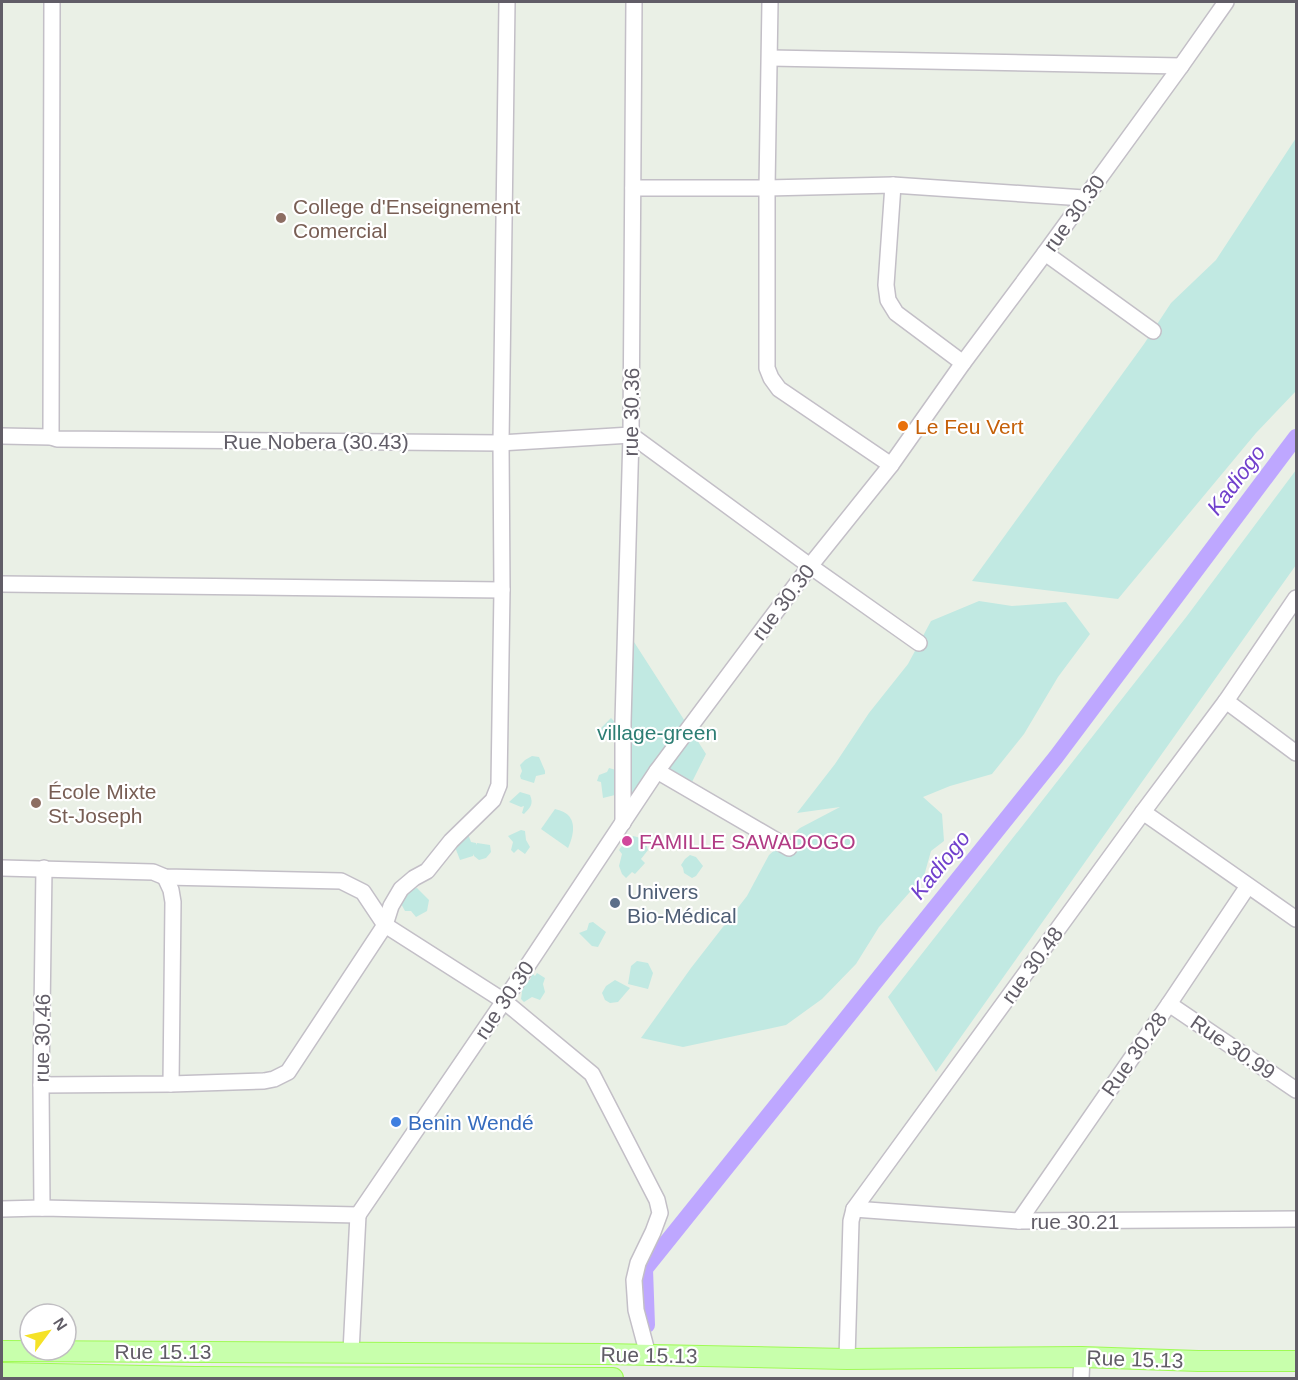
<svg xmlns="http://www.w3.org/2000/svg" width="1298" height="1380" viewBox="0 0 1298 1380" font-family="Arial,sans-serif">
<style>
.green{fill:#c1e9e2}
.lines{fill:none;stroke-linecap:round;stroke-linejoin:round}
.canal{stroke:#bea7ff;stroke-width:16}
.minor-casing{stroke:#c3bfc7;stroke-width:18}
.major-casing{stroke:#9ffb54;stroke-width:22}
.minor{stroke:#fff;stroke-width:15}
.major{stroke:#c8ffac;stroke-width:20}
.education-dot{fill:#8d6e63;stroke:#fff;stroke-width:2}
.food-dot{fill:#e8710a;stroke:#fff;stroke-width:2}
.hotel-dot{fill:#d1479c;stroke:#fff;stroke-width:2}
.service-dot{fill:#5c6f8a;stroke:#fff;stroke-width:2}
.shop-dot{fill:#3f7fe0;stroke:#fff;stroke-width:2}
.labels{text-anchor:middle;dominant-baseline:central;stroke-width:4.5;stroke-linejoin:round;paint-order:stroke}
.education-label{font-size:21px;fill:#785e54;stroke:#fff;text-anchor:start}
.street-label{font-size:21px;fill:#615d67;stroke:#fff}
.food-label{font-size:21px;fill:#c56008;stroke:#fff;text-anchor:start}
.park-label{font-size:21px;fill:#2d7e74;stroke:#fff}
.hotel-label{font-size:21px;fill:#b23c85;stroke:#fff;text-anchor:start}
.service-label{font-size:21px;fill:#4e5e75;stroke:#fff;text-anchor:start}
.shop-label{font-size:21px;fill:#366cbe;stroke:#fff;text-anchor:start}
.water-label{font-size:22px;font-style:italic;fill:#7040cc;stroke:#fff}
</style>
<rect width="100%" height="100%" fill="#eaf0e6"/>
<g class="green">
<polygon points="1296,138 1296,391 1256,433 1118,599 972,581 1144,344 1171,303 1216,260"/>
<polygon points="1296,470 1296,565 936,1072 888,997 1187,616"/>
<polygon points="979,601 1012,606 1066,602 1090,634 1058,677 1024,734 992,774 950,786 923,797 942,814 944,841 931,851 924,876 879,927 856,964 822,999 786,1025 683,1047 641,1038 691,968 747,896 769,855 800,828 840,807 797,813 835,764 869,713 908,664 931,621"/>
<polygon points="634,642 706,754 690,786 655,762 627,802 628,648"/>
<path d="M611,718L616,723L617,730C613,736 609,740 602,737L601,734H597L602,727Z"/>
<polygon points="532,756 539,757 545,771 545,774 536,776 534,783 521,779 520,776 522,771 520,765 525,760"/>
<polygon points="609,768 616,770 618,794 615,792 615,795 603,798 601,782 597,781 599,775 607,772"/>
<path d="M520,792L530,795C534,804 530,808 524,814L522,813L524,806L521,807L509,802Z"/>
<path d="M555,809C559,810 565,812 568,815C577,824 572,839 568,848L541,829Z"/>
<polygon points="521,830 525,831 526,840 530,847 525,854 518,849 514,853 511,850 513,842 508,836"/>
<polygon points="468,834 471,842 476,843 476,845 477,843 490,845 491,852 486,858 479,860 474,856 474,854 473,856 460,860 455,847"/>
<path d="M633,836C645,839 645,839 648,850L641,859L645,863L635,874L632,872L626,878L622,874L619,866L622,854L619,850L624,843L629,844L630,839Z"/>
<polygon points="690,855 696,857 703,866 696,876 692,878 684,873 683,868 681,865 685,859"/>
<polygon points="417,888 429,900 427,911 416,917 411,911 405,911 399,900 406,890"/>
<polygon points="593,922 606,932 598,947 592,946 579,933 587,930 589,923"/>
<polygon points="637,961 648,963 653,973 648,989 628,984 631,966"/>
<polygon points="532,973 535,976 537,973 545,978 543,984 545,992 540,1000 532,997 524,1002 521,999 522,992 517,988 525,979 530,980"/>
<polygon points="615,980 630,988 618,1002 610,1003 605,1000 602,993 606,986"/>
</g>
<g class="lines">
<polyline class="canal" points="647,1325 645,1269 1056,757 1296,437"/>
<defs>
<g id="minor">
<polyline points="770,2 767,188 767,368 771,378 779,389 891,465"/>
<polyline points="770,58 1181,66"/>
<polyline points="893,185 886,285 888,300 896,313 963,363"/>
<polyline points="633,188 767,188 893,185 1084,198"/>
<polyline points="1045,253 1153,331"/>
<polyline points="2,436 51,437 57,439 501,443 631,435 810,566 919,643"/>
<polyline points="51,437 52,2"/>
<polyline points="2,584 502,590"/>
<polyline points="1226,701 1296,753"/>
<polyline points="657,771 789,848"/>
<polyline points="1143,812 1296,919"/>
<polyline points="623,823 623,722 631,435 634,2"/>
<polyline points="2,868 153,872 165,877 341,881 363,892 385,925 504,1001 592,1074 657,1200 660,1213 653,1232 638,1263 634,1280 636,1310 648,1355"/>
<polyline points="165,877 171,890 173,902 171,1084"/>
<polyline points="1169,1004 1296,1090"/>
<polyline points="41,1085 171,1084 264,1081 274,1079 288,1072 385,925 391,906 401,889 414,878 427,871 451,841 493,800 499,785 502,590 501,443 507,2"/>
<polyline points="42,1208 41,1085 44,868"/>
<polyline points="2,1209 42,1208 358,1215"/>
<polyline points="854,1209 1019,1221 1296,1219"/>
<polyline points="358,1215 504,1001 657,771 810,566 891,465 963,363 1045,253 1181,66 1226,2"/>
<polyline points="1019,1221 1169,1004 1248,886"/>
<polyline points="351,1352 358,1215"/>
<polyline points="847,1359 851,1221 854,1209 1143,812 1226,701 1296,598"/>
<polyline points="1081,1378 1082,1357"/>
</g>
<g id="major">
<polyline points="2,1351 604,1354 847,1359 1082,1357 1198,1361 1296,1361"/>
<polyline points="2,1373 195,1377 613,1378"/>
</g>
</defs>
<use href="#minor" class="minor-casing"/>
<use href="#major" class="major-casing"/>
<use href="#minor" class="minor"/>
<use href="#major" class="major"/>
</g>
<g class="education-dot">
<circle cx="281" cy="218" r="6"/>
<circle cx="36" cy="803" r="6"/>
</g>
<circle class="food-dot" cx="903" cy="426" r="6"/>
<circle class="hotel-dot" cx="627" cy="841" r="6"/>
<circle class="service-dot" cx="615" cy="903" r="6"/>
<circle class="shop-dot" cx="396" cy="1122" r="6"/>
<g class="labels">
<g class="education-label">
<text x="293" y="206">College d'Enseignement<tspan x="293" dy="24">Comercial</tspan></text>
<text x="48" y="791">École Mixte<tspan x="48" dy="24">St-Joseph</tspan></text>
</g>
<g class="street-label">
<text transform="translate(1074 213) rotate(-54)">rue 30.30</text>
<text transform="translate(631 412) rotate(-89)">rue 30.36</text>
<text x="316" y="441">Rue Nobera (30.43)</text>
<text transform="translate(783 602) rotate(-53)">rue 30.30</text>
<text transform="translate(1032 965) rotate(-54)">rue 30.48</text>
<text transform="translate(504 1000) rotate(-56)">rue 30.30</text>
<text transform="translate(42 1038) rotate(-89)">rue 30.46</text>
<text transform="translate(1233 1047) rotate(34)">Rue 30.99</text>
<text transform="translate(1134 1054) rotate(-55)">Rue 30.28</text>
<text x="1075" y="1221">rue 30.21</text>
<text x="163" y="1351">Rue 15.13</text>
<text transform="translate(649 1355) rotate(1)">Rue 15.13</text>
<text transform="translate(1135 1359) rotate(2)">Rue 15.13</text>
</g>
<g class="food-label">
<text x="915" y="426">Le Feu Vert</text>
</g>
<g class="park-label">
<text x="657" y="732">village-green</text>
</g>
<g class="hotel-label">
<text x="639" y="841">FAMILLE SAWADOGO</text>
</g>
<g class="service-label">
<text x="627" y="891">Univers<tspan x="627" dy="24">Bio-Médical</tspan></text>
</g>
<g class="shop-label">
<text x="408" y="1122">Benin Wendé</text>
</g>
<g class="water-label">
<text transform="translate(1236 480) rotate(-53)">Kadiogo</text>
<text transform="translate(940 865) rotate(-51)">Kadiogo</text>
</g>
</g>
<rect width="1298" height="1380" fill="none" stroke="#615d67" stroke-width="6"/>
<g transform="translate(48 1332) rotate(57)"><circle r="28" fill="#ffffff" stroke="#c0bec2" stroke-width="1.5"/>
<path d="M0-4.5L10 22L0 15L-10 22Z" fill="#f5e227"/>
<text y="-9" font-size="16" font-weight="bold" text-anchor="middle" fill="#615d67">N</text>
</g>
</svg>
